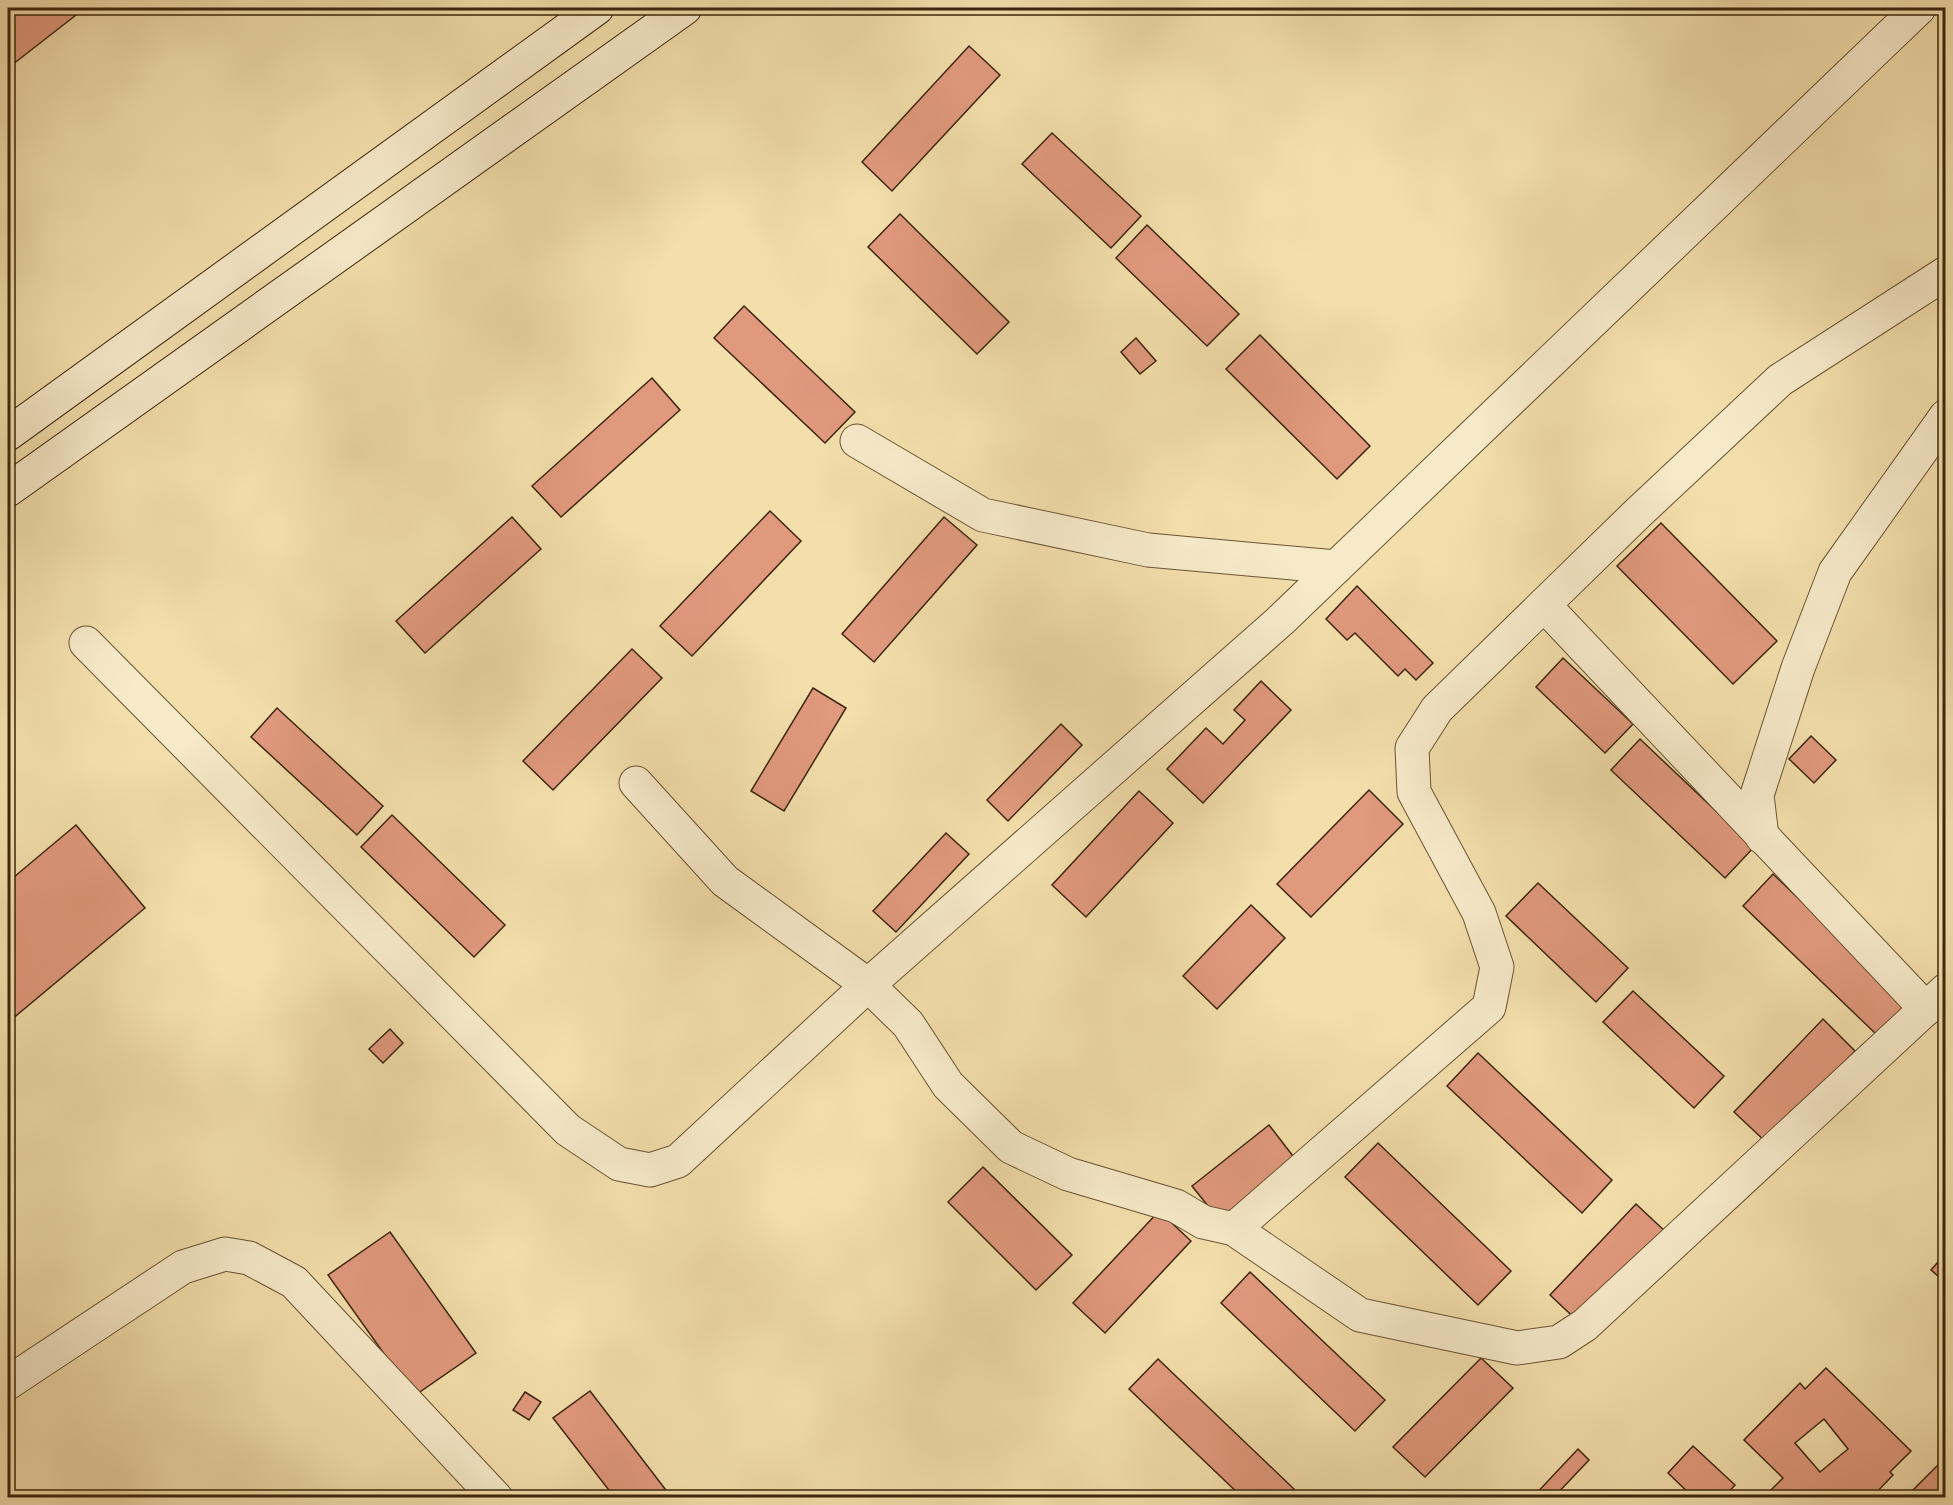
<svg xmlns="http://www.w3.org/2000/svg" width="1953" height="1505" viewBox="0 0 1953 1505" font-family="'Libre Bodoni',serif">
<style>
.building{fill:#e1997e;stroke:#3d260c;stroke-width:1.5;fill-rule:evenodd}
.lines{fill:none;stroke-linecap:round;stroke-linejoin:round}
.street-casing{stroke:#6a5434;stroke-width:35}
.secondary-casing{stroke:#3d260c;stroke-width:35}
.street{stroke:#f7eac9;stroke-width:33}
.secondary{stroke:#f7eac9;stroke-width:33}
</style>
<rect width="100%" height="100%" fill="#f3dfac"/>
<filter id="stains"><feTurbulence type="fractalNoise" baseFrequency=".00333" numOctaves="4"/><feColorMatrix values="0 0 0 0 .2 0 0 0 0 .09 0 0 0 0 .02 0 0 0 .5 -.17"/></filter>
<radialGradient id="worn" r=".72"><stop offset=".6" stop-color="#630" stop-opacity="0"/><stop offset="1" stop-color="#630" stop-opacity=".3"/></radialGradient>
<g class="building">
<polygon points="8,8 85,8 8,68"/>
<polygon points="969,46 1000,75 892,191 862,162"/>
<polygon points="1052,133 1141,216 1111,248 1022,164"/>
<polygon points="900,214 1009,322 977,354 868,247"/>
<polygon points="1147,225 1239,314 1207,346 1116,258"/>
<polygon points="744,306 855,412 825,443 714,338"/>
<polygon points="1260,335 1370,446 1337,479 1226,369"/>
<polygon points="1136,338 1156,361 1140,374 1121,352"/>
<polygon points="652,378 680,410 561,517 532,486"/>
<polygon points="770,511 801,541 692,656 660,626"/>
<polygon points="512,517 541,549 425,653 396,621"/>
<polygon points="944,517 977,545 874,662 842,634"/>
<polygon points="1661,523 1777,641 1733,684 1617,566"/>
<polygon points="1357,586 1433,663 1416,680 1405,669 1398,676 1355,633 1347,640 1326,619"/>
<polygon points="632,649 662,678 553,790 523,761"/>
<polygon points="1563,658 1633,724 1605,753 1536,687"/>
<polygon points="1261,681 1291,710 1203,803 1167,769 1206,728 1223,744 1245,720 1234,710"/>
<polygon points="813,688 846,708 784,811 751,791"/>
<polygon points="277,708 383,806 357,835 251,737"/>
<polygon points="1061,724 1082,745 1008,821 987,800"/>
<polygon points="1811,736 1836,760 1814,783 1789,759"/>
<polygon points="1640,739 1754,847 1725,878 1611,770"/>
<polygon points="1369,790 1403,824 1311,917 1277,884"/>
<polygon points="1139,791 1173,823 1086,917 1052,885"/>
<polygon points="392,815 505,925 474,957 361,847"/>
<polygon points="76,825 145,908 11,1020 8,1016 8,882"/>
<polygon points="946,833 969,854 896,932 873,911"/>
<polygon points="1773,874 1908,1004 1877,1035 1743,906"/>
<polygon points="1538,883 1628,968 1596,1002 1506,916"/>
<polygon points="1251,905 1285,938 1217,1009 1183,976"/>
<polygon points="1633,991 1724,1076 1694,1108 1603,1022"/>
<polygon points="1823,1019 1855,1051 1767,1143 1734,1112"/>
<polygon points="390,1029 403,1043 383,1063 369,1049"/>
<polygon points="1478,1053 1612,1180 1582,1213 1447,1086"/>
<polygon points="1269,1125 1296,1160 1220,1221 1192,1186"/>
<polygon points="1378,1143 1511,1271 1478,1305 1345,1177"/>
<polygon points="983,1167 1072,1255 1036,1290 948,1202"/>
<polygon points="1636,1204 1668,1234 1583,1326 1550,1295"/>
<polygon points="1159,1211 1191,1241 1105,1333 1073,1303"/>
<polygon points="390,1232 476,1353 414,1396 328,1275"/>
<polygon points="1946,1253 1946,1283 1931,1270"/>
<polygon points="1250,1272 1385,1400 1355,1431 1221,1303"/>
<polygon points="1481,1358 1513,1388 1425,1477 1393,1447"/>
<polygon points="1158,1359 1294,1489 1286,1498 1243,1498 1129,1389"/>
<path d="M1826,1368L1911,1451L1890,1472L1893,1475L1871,1498H1776L1770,1491L1783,1478L1744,1440L1800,1383L1805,1389ZM1824,1419L1848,1449L1820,1472L1795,1443Z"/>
<polygon points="590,1391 672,1498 615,1498 553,1418"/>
<polygon points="525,1392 541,1402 529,1420 513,1410"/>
<polygon points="1693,1446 1735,1485 1723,1498 1694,1498 1668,1473"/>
<polygon points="1578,1449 1589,1460 1553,1498 1532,1498"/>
<polygon points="1946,1457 1946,1498 1905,1498"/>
</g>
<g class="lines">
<defs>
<g id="street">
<polyline points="857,441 983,515 1148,550 1336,567"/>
<polyline points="1544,605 1926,1009"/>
<polyline points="86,643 568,1130 619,1164 650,1170 678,1161 868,985 1280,621 1919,8"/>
<polyline points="636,783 725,881 868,985 908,1024 948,1085 1011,1147 1068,1174 1176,1206 1203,1222 1234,1229 1360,1315 1517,1348 1559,1342 1585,1325 1946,990"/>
<polyline points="1762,837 1757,795 1798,668 1835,572 1946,416"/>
<polyline points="1234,1229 1489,1007 1497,967 1479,913 1414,792 1412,748 1437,709 1638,513 1780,380 1946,273"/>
<polyline points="8,1383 183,1267 225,1254 249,1258 294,1282 496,1498"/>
</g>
<g id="secondary">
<polyline points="8,434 597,8"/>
<polyline points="8,490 685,8"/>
</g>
</defs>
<use href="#street" class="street-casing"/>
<use href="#secondary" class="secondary-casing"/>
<use href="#street" class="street"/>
<use href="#secondary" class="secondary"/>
</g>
<rect width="1953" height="1505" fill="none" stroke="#f3dfac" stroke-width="30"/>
<rect x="9" y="9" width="1935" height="1487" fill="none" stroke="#3d260c" stroke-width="3"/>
<rect x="15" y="15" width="1923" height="1475" fill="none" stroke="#3d260c" stroke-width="1.5"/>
<rect width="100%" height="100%" filter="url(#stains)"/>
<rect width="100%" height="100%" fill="url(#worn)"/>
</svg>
